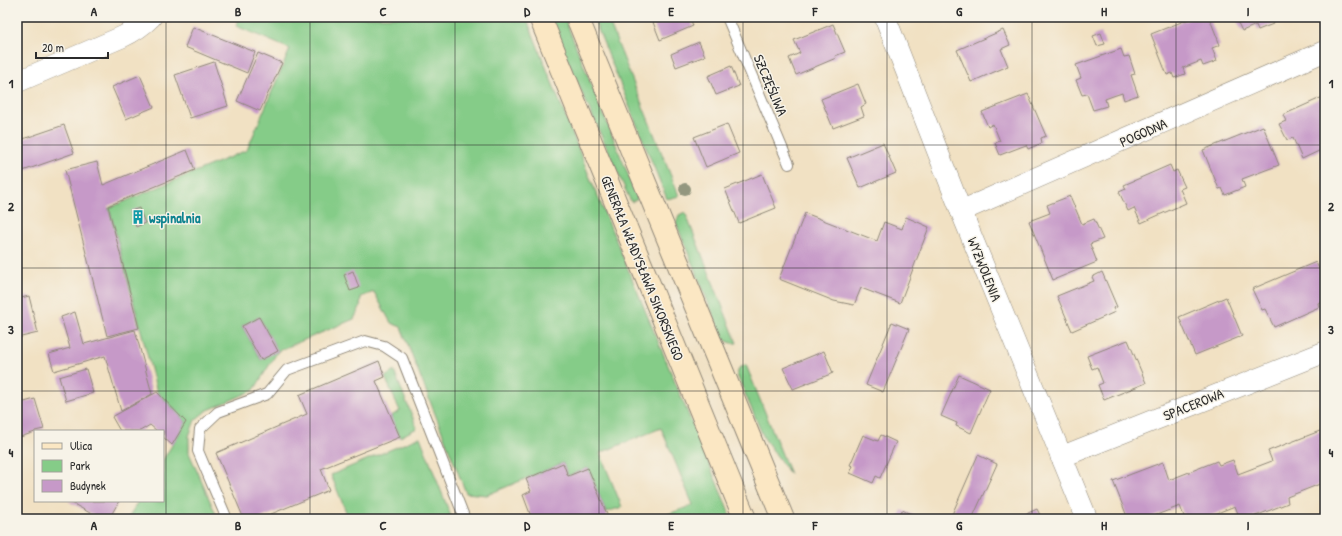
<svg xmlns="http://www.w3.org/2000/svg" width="1342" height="536" viewBox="0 0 1342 536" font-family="'Patrick Hand',sans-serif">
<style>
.green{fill:#85cc88;stroke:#587c5a;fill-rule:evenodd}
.building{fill:#c699c8}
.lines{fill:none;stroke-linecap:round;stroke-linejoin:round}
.service-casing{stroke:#8e8677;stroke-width:12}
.minor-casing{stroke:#8e8677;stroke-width:22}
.secondary-casing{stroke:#8e8677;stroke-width:24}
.service{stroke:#fff;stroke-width:10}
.minor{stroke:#fff;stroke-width:21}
.secondary{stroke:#fbe7c3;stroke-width:22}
.tree{fill:#93977f}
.grid{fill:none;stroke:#2b2b2b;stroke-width:1;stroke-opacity:0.55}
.labels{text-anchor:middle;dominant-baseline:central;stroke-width:3;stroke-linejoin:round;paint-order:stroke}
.street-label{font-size:14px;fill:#2b2b2b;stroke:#f7f3e8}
.culture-label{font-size:14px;font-weight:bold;fill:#0d838f;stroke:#f7f3e8;text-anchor:start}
.neatline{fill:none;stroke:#2b2b2b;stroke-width:1.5}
.grid-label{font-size:13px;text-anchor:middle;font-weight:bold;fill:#2b2b2b}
</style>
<rect width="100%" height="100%" fill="#f7f3e8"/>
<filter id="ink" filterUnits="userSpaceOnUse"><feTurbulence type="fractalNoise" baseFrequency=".025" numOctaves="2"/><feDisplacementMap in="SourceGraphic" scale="8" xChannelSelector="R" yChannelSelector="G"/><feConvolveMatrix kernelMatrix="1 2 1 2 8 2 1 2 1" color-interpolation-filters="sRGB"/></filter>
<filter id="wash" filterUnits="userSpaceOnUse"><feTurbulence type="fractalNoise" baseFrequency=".012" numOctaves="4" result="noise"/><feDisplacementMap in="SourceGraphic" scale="16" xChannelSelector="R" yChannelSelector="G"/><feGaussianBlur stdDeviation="0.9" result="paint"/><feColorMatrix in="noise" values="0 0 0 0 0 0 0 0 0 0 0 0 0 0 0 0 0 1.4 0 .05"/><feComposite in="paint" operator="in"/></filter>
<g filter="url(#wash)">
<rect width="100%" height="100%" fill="#f1e1c3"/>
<g class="green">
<path d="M240,17H526L588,173L729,512L730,519H655L693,505L661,428L600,453L622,507L606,512L588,468L568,476L563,463L487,495L466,493L401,327L391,323L374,292L361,297L360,307L354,319L278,351L254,390L206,411L195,420L189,436V453L218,519H128L138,501H163V460L186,422L157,392L109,208L247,150L290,49L236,26ZM259,317L277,350L261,360L242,326Z"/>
<polygon points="548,17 564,17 638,199 631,202"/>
<polygon points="593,17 607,17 679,196 667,199"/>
<polygon points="685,212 737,343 731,343 723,339 676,223 679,215"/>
<polygon points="745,365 746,365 790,474 764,438 737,375 739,368"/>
<polygon points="394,371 417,428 400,437 391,416 400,411 385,377"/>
<polygon points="420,437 452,519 349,519 331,475"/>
</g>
<g id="blocks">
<g class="building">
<polygon points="651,17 690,17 693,26 660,40"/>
<polygon points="1194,17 1209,17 1220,45 1212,48 1217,61 1203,66 1201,61 1183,68 1185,74 1174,78 1172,73 1167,75 1151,34"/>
<polygon points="1235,17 1270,17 1273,24 1258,30 1256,25 1242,31"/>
<polygon points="833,24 845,52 835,56 836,58 796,75 789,58 800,53 794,40"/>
<polygon points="193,27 255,52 247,73 185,47"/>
<polygon points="1003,30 1010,45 1001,49 1008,66 971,82 957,50"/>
<polygon points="1101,33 1105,44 1097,46 1093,36"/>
<polygon points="699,42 705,56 676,67 671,54"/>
<polygon points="1121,49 1124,57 1129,56 1135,74 1131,75 1138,95 1124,100 1122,93 1113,96 1105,99 1107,106 1093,110 1087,94 1082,95 1076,80 1081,78 1076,65"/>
<polygon points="258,53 282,63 260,111 237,101"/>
<polygon points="214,62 228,106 190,118 175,75"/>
<polygon points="731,66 739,86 716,95 708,76"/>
<polygon points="140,75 154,107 126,119 112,87"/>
<polygon points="858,84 866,104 861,107 864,116 833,128 821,99"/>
<polygon points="1028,94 1046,136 1041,138 1042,143 1028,149 1026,145 1000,155 995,143 1000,141 993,124 988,127 982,112"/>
<polygon points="1325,96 1325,143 1321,145 1323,149 1302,159 1293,138 1287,140 1279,124 1286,121 1283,115"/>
<polygon points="727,124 739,153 706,167 694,137"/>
<polygon points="64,125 74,153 17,173 17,141"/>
<polygon points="1263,126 1279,165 1242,179 1245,187 1225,195 1222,188 1219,189 1203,150"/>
<polygon points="883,143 896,173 860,188 847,158"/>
<polygon points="187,150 195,170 108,206 139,328 107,336 65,170 97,162 103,185"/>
<polygon points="1170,165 1173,172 1177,170 1185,187 1180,189 1186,203 1141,223 1134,208 1128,211 1119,192 1126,189 1124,185"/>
<polygon points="762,174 776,208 739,223 725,189"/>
<polygon points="1070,196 1082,224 1094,219 1103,239 1090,244 1097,262 1053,280 1029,221 1050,213 1047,205"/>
<polygon points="139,208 145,223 136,227 131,211"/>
<polygon points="805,213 877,241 884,222 902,229 906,217 929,227 900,303 861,288 854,305 834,301 779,279"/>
<polygon points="1316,262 1325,284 1325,300 1318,303 1319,307 1274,327 1265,309 1262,310 1252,289"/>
<polygon points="353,271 359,288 350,291 344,275"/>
<polygon points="1102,272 1117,307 1113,308 1115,312 1072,331 1057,296 1094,281 1092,277"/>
<polygon points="29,296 38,333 17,338 17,299"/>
<polygon points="1226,297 1242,336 1195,355 1179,317"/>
<polygon points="75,312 84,344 135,330 152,394 121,411 105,356 54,371 49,354 70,348 61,317"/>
<polygon points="259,317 278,351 261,360 242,326"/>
<polygon points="892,322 909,329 883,392 866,385"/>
<polygon points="1128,340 1146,383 1104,400 1098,385 1103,383 1097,367 1092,369 1087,356"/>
<polygon points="824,351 833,373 793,389 783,368"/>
<polygon points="379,361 385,377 376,381 400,437 321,469 329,490 259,519 244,519 216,453 307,414 299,395"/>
<polygon points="86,369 93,393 66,401 59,377"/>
<polygon points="959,375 990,389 971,433 956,426 957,423 941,416"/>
<polygon points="157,392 186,422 172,445 163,437 163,431 157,431 150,425 140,431 120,431 112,417"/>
<polygon points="35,399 44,429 35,431 35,432 17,438 17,404"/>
<polygon points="1325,429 1325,482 1287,497 1288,503 1248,519 1240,519 1235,506 1202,519 1185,519 1180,506 1146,519 1128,519 1113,481 1163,462 1169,480 1217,461 1219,465 1233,460 1238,474 1272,461 1268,451"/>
<polygon points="863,435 878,441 881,435 896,442 880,478 876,476 873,483 850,473 853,466 850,465"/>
<polygon points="978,455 997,464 972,519 950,519"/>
<polygon points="563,463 568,476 588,468 609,519 532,519 523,495 531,491 526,479"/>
<polygon points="68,501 119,501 109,519 101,519"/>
<polygon points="1037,509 1042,519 1028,519 1026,514"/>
<polygon points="902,510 922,519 898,519"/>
</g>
</g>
</g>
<g filter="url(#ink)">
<use href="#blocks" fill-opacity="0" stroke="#8e8677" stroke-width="1"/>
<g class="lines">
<defs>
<g id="service">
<polyline points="727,17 789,164"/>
<polyline points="227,519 198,451 200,429 218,412 267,394 287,370 365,341 384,346 402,358 465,519"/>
</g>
<g id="minor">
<polyline points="885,17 961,211 1087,519"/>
<path d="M17,82L122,37C133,32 142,26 151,17"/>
<polyline points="961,211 1325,51"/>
<polyline points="1061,457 1325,352"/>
</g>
<g id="secondary">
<polyline points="540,17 745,519"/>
<polyline points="577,17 783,519"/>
</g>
</defs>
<use href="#service" class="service-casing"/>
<use href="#minor" class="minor-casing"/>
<use href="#secondary" class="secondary-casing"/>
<use href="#service" class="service"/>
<use href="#minor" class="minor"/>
<use href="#secondary" class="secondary"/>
</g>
<circle class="tree" cx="685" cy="189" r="6"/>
</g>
<path class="grid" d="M166,17V519M310,17V519M455,17V519M599,17V519M743,17V519M887,17V519M1032,17V519M1176,17V519M17,145H1325M17,268H1325M17,391H1325"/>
<defs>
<symbol id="building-bare" viewBox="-9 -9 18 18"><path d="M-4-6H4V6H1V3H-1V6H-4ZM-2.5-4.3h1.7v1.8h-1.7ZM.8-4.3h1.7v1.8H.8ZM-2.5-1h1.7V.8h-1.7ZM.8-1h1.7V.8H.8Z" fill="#0f9aa8" stroke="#f7f3e8" stroke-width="2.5" paint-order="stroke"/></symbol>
</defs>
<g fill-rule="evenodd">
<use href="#building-bare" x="128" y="207" width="20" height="20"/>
</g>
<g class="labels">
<g class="street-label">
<text transform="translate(771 85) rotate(67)">SZCZĘŚLIWA</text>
<text transform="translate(1143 132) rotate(-24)">POGODNA</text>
<text transform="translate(643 268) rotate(68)">GENERAŁA WŁADYSŁAWA SIKORSKIEGO</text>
<text transform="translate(985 269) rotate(68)">WYZWOLENIA</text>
<text transform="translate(1193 404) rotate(-22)">SPACEROWA</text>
</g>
<g class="culture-label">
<text x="149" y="217">wspinalnia</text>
</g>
</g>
<rect width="1342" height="536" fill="none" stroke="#f7f3e8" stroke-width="44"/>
<rect x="34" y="430" width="130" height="72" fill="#f7f3e8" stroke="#a5a39c"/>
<rect x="42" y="443" width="20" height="6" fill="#fbe7c3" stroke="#a5a39c"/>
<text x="70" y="450" font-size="12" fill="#2b2b2b">Ulica</text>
<rect x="42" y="460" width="20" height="12" fill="#85cc88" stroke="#a5a39c"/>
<text x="70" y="470" font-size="12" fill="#2b2b2b">Park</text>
<rect x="42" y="480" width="20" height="12" fill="#c699c8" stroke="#a5a39c"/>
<text x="70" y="490" font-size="12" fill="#2b2b2b">Budynek</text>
<path d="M36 52v6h72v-6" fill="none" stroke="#2b2b2b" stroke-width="2"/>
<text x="42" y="52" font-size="12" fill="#2b2b2b" stroke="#f7f3e8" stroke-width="3" paint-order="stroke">20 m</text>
<rect x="22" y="22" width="1298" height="492" class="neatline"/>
<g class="grid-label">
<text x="94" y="16">A</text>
<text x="238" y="16">B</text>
<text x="383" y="16">C</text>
<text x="527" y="16">D</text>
<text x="671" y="16">E</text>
<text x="815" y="16">F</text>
<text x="959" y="16">G</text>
<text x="1104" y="16">H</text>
<text x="1248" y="16">I</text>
<text x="11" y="88">1</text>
<text x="1331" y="88">1</text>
<text x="11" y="211">2</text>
<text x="1331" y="211">2</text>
<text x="11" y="334">3</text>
<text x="1331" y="334">3</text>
<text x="11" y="457">4</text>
<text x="1331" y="457">4</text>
<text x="94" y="530">A</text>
<text x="238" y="530">B</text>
<text x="383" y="530">C</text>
<text x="527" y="530">D</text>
<text x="671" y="530">E</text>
<text x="815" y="530">F</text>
<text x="959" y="530">G</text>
<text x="1104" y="530">H</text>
<text x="1248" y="530">I</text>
</g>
</svg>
